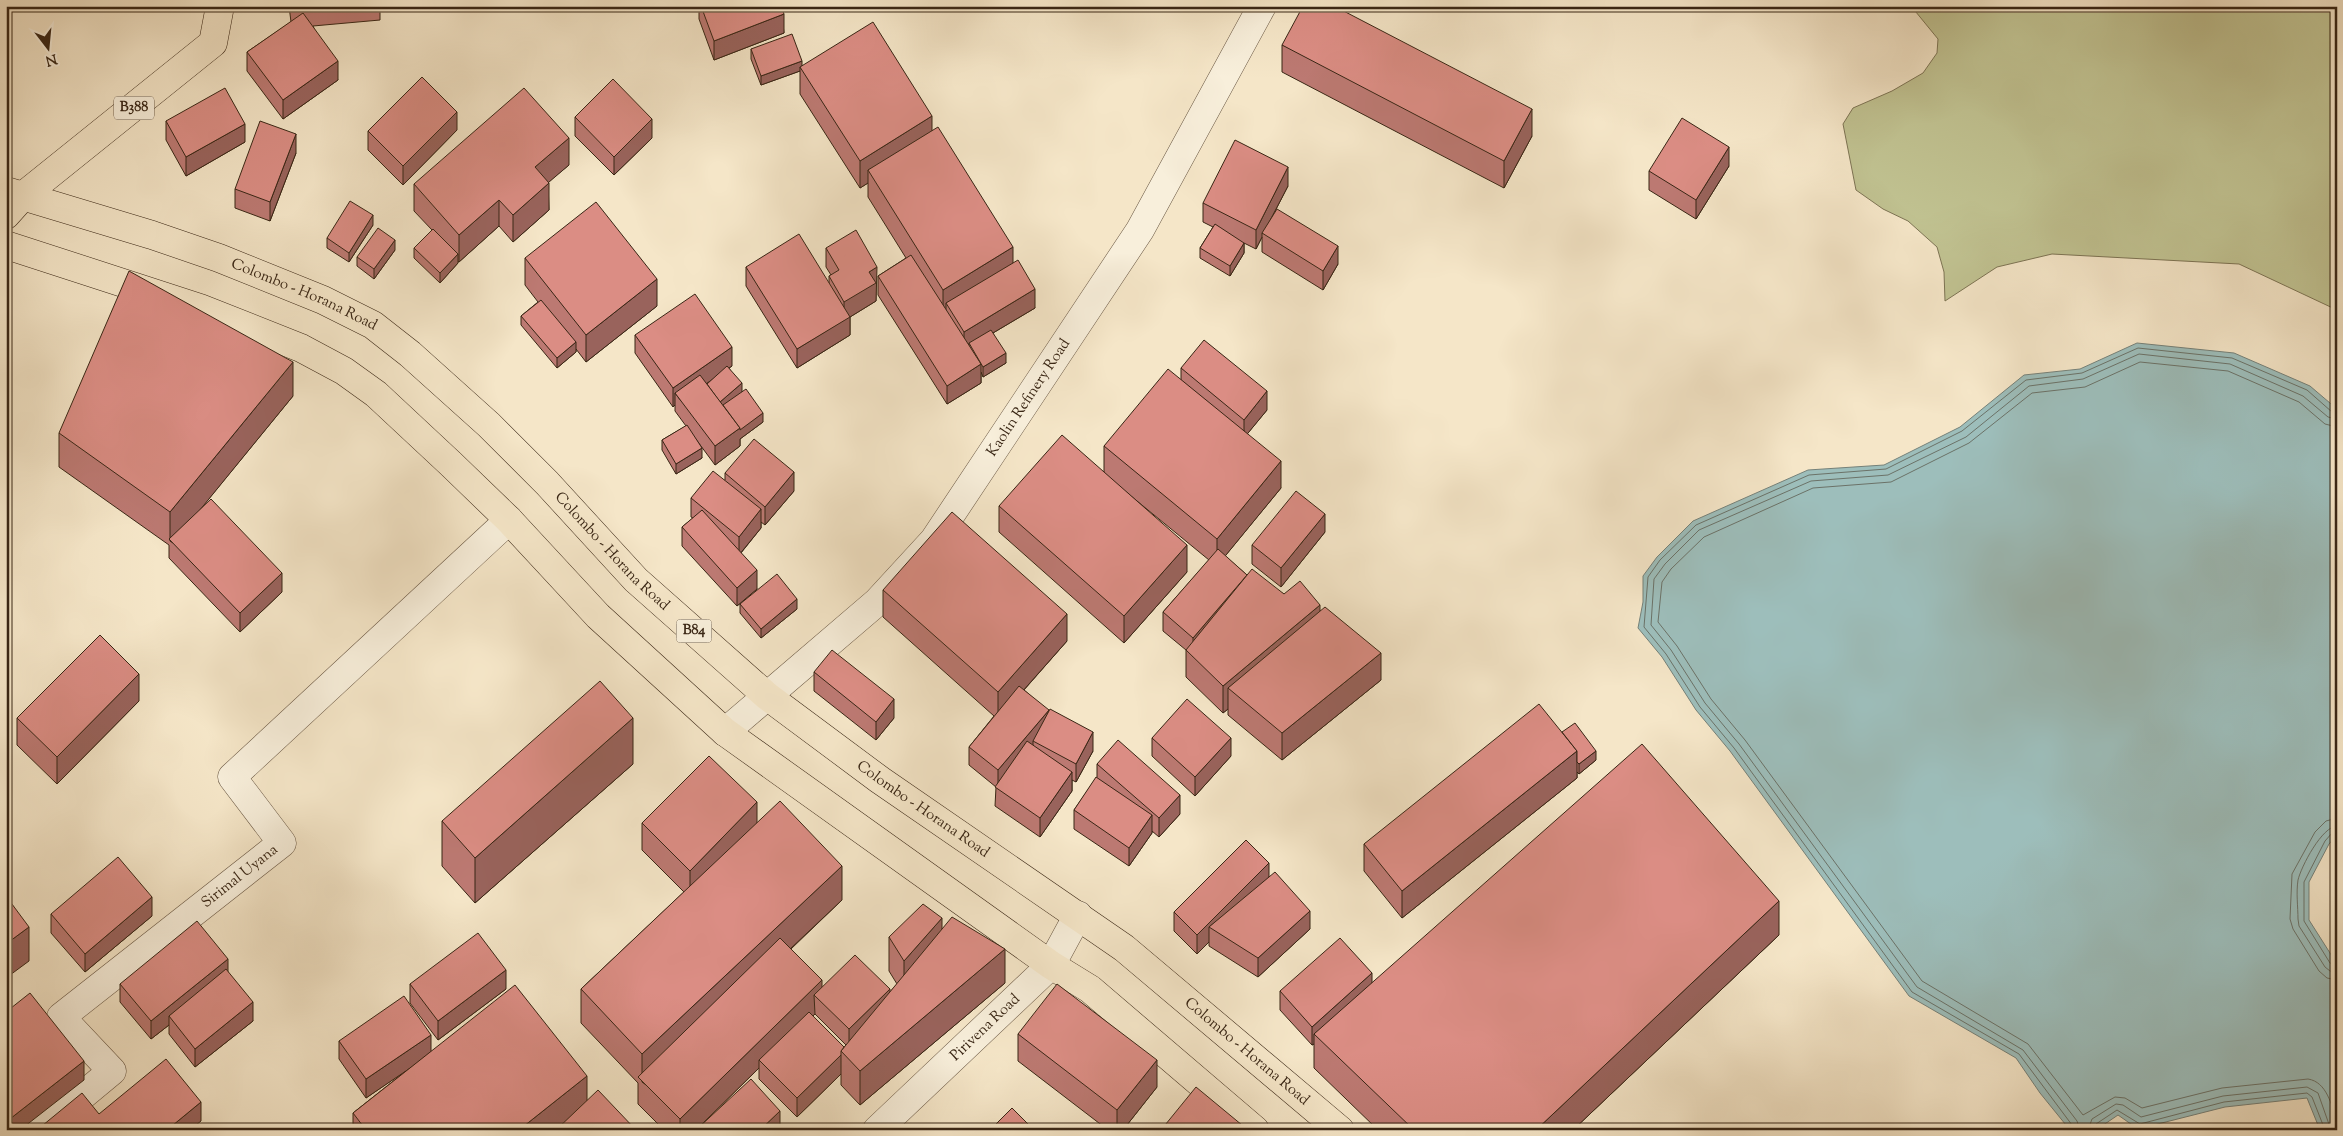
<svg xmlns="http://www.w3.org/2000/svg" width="2343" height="1136" viewBox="0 0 2343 1136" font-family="'Sorts Mill Goudy',serif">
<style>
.green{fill:#c1c392;stroke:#7d7454}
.water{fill:#9dbebb;stroke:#758179}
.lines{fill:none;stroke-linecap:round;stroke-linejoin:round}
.shore{stroke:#6b7268;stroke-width:1}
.street-casing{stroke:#685642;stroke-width:29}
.primary-casing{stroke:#392615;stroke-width:29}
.street{stroke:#f8efdb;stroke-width:28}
.primary{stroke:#f5e6c8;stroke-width:28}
.wall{fill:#bc7972;stroke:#392615;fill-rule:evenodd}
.shaded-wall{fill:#99635c;stroke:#392615}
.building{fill:#db8d84;stroke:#392615}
.labels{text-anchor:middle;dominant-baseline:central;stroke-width:5;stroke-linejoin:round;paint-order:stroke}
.shield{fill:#f8efdb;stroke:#726250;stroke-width:1}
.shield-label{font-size:14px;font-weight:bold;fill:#392615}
.street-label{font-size:15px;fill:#392615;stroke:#f8efdb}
</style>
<rect width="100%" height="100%" fill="#f5e6c8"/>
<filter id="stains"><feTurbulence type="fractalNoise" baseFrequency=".004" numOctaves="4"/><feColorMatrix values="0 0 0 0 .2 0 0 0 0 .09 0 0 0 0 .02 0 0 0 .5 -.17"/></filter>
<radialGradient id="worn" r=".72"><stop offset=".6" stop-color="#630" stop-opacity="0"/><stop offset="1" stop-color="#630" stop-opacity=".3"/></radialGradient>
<polygon class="green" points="1911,6 2337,6 2337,310 2239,264 2052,254 1997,267 1945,301 1944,272 1937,247 1908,221 1883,209 1856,190 1843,124 1853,108 1892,91 1923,73 1937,53 1938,39"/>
<polygon class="water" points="2137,343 2234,353 2310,386 2337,409 2337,835 2329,844 2309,882 2309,920 2337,964 2337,1130 2320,1130 2307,1098 2225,1107 2138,1129 2118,1115 2096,1130 2070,1130 2040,1093 2016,1058 1909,996 1730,751 1696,710 1662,657 1638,628 1643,602 1643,576 1657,557 1693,521 1808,470 1884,465 1960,427 2024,375 2080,369"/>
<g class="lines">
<g class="shore">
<path d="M2337,427L2325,424L2299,402L2228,371L2140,362L2085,387L2032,393L1969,443L1891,482L1813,488L1704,537L1671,569L1662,582L1658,622L1677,646L1711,699L1745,740L1922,981L2028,1044L2083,1115L2115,1097L2125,1098L2142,1108L2222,1088L2308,1079C2327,1082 2331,1105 2337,1120"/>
<polyline points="2337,818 2326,821 2315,832 2292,874 2290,919 2293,929 2319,971 2327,978 2337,980"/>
<path d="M2337,826C2322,826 2301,867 2298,880C2296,893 2298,907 2298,919L2299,926L2325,967L2330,971L2337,972"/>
<polyline points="2337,832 2332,833 2325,841 2304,882 2304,921 2330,963 2337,966"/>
<polyline points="2074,1130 2072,1125 2019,1054 1912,992 1734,748 1700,707 1666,654 1644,627 1648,577 1660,560 1696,525 1809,475 1886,469 1962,431 2026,380 2082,373 2138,348 2232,358 2307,390 2332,412 2337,413"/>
<polyline points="2080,1130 2077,1121 2023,1050 1917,987 1739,744 1705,703 1671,650 1651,625 1654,579 1665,564 1699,530 1811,481 1888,475 1966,437 2029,386 2083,379 2139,354 2230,364 2303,396 2328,417 2337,419"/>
<polyline points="2088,1130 2092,1119 2116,1104 2123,1105 2141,1117 2223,1096 2307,1087 2318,1093 2331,1130"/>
<polyline points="2094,1130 2096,1124 2117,1110 2140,1124 2224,1102 2307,1093 2312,1097 2325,1130"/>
</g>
<defs>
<g id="street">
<path id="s1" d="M725,732L877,602L934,540L1140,230L1262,6"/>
<path id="s2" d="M41,1130L112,1071L61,1017L282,843L232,777L509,520"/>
<path id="s3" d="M877,1130L1051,965L1078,915"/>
</g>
<g id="primary">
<path id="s4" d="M6,191L152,235L219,258L323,300L373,325L410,354L489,425L547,483L636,580L767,696L880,780L1124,948L1340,1130"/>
<polyline points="6,215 24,195 213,43 220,6"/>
<polyline points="6,245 200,308 301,348 344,371 376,394 451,464 509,520 598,616 725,732 1051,965 1090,989 1255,1130"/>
</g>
</defs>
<use href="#street" class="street-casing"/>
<use href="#primary" class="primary-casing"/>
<use href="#street" class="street"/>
<use href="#primary" class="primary"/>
</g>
<g class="wall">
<polygon points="289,6 380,6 380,20 313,26 338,80 283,119 247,71 247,52 291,22"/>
<polygon points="699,6 781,6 784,33 714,60 699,19"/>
<polygon points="1282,45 1532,136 1504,188 1282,72"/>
<polygon points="751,49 802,66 932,130 1013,263 1035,308 993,333 1006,363 983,377 981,372 981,383 947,404 878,295 878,276 906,258 868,197 868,183 860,188 800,94 800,71 761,85 751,59"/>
<polygon points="575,117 652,138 614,175 575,136"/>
<polygon points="166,121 245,142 186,176 166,140"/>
<polygon points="457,130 403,185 368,150 368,131"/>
<polygon points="296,153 270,221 235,208 235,189"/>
<polygon points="569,165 548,182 549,210 513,242 499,226 459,262 458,261 458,263 440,283 414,258 414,248 432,230 414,211 414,184"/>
<polygon points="1729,166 1696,219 1649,190 1649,171"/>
<polygon points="1288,186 1271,219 1338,264 1323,290 1262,252 1262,237 1256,249 1244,243 1244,253 1230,276 1200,258 1200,248 1213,227 1203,222 1203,203"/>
<polygon points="373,225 349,262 327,248 327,238"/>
<polygon points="826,248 877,286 876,286 876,301 850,317 850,335 797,368 746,286 746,267 829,283 829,276 831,275 826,267"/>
<polygon points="395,250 374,279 357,266 357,257"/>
<polygon points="525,258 657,306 586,362 576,349 576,352 557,368 521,325 521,316 538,302 525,285"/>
<polygon points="635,335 732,366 729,368 742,392 763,422 740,439 740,446 715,465 695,438 702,458 676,474 662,450 662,440 686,426 675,411 675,405 673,407 635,353"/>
<polygon points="1181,368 1267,410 1247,434 1281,488 1225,556 1247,575 1284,594 1320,610 1381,680 1282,760 1228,715 1228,709 1223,713 1186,677 1186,650 1163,631 1163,612 1209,560 1126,492 1187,572 1124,643 999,532 999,506 1104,472 1104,446 1181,380"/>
<polygon points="293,396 202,507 282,592 240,632 169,558 169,545 59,467 59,433"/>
<polygon points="725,473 794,491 765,525 761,522 761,528 741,553 757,589 737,606 682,546 682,527 693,518 691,517 691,498 725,480"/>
<polygon points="1325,532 1281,587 1252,564 1252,545"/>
<polygon points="883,590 1067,641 1024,690 1093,751 1076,782 1072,780 1072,791 1040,837 995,806 996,787 969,765 969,747 994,716 883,617"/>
<polygon points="740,604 797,609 761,638 740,613"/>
<polygon points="814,672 894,718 876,740 814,691"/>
<polygon points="139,701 57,784 17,745 17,718"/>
<polygon points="1562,732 1596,760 1579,774 1577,772 1577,778 1402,918 1364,871 1364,844"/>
<polygon points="1152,738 1231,756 1195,796 1152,756"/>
<polygon points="633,764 475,903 442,866 442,821"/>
<polygon points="1097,764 1180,814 1159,837 1152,831 1152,833 1129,866 1074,829 1074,810 1097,777"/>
<path d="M642,823H757L842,900L791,949L822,988L890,992L897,984L889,971V937L942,930L1005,983L860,1105L841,1085V1074L797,1117L759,1079V1068L696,1130H664L638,1104V1083L581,1023V989L684,892L642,850ZM815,1014L846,1045L844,1047L813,1016Z"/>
<polygon points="1269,877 1310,929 1258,977 1209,946 1209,942 1197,954 1174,931 1174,912"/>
<polygon points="51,914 152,916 85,972 51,933"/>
<polygon points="1779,935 1573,1130 1378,1130 1314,1068 1314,1044 1312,1045 1280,1010 1280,991 1372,983"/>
<polygon points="228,972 253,1021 195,1067 169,1034 169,1025 151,1039 120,1002 120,984"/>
<polygon points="410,984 506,989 438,1040 410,1003"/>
<polygon points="1018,1034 1157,1087 1123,1130 1108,1130 1018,1061"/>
<polygon points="339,1041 431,1051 587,1100 636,1130 353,1130 353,1113 411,1067 366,1098 339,1059"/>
</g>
<g class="shaded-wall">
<polygon points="784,14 784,33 714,60 714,41"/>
<polygon points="338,61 338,80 283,119 283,100"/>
<polygon points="802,61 802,70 800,67 800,71 761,85 761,76"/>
<polygon points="1532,109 1532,136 1504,188 1504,161"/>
<polygon points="457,112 457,130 403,185 403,166"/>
<polygon points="932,116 932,143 868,170 868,183 860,188 860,161"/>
<polygon points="652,119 652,138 614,175 614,157"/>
<polygon points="245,124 245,142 186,176 186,157"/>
<polygon points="296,134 296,153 270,221 270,202"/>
<polygon points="569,138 569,165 535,194 535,167"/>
<polygon points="1729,147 1729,166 1696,219 1696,200"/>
<polygon points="1288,167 1288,186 1263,234 1262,233 1262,237 1256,249 1256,230"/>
<polygon points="549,183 549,210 513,242 513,215"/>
<polygon points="499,200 499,226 459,262 459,235"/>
<polygon points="373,215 373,225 349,262 349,253"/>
<polygon points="395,240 395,250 374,279 374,269"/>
<polygon points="1244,243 1244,253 1230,276 1230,266"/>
<polygon points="1338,246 1338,264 1323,290 1323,271"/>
<polygon points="1013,247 1013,274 946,303 946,315 943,317 943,290"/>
<polygon points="458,254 458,263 440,283 440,273"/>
<polygon points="877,267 876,301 850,317 850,335 797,368 797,349 844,320 844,302 869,272"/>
<polygon points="657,279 657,306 586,362 586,335"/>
<polygon points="1035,289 1035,308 971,346 969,343 969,347 964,351 964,332"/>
<polygon points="576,342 576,352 557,368 557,358"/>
<polygon points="732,347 732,366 681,401 675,393 675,405 673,407 673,388"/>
<polygon points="1006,353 1006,363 983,377 983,367"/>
<polygon points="293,362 293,396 173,543 170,541 170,512"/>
<polygon points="981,364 981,383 947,404 947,386"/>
<polygon points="742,383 742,393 722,409 720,402"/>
<polygon points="1267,391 1267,410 1244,438 1244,420"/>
<polygon points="763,413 763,422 740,439 740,446 715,465 715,446 740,428"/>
<polygon points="702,448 702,458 676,474 676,464"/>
<polygon points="1281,461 1281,488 1217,566 1217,539"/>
<polygon points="794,472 794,491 765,525 765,507"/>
<polygon points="761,509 761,528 739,555 739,537"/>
<polygon points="1325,514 1325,532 1281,587 1281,568"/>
<polygon points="1187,545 1187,572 1124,643 1124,616"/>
<polygon points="757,570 757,589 737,606 737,588"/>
<polygon points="282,573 282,592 240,632 240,613"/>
<polygon points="1247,575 1193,657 1193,638"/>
<polygon points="797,599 797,609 761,638 761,629"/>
<polygon points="1320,605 1320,632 1228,688 1228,709 1223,713 1223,686"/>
<polygon points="1067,614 1067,641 998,719 998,692"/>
<polygon points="1381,653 1381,680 1282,760 1282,733"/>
<polygon points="139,674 139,701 57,784 57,757"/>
<polygon points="894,699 894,718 876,740 876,722"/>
<polygon points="1049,710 1049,728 1033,741 1033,747 998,789 998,770"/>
<polygon points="633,718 633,764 475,903 475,858"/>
<polygon points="1093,732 1093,751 1076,782 1076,764"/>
<polygon points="1231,738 1231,756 1195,796 1195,777"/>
<polygon points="1577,751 1577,778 1402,918 1402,891"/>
<polygon points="1596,751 1596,760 1579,774 1579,764"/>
<polygon points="1072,772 1072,791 1040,837 1040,818"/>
<polygon points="1180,795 1180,814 1159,837 1159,818"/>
<polygon points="757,802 757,829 690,898 690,871"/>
<polygon points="1152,815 1152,833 1129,866 1129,848"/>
<polygon points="1269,863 1269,882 1209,927 1209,942 1197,954 1197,935"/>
<polygon points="842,866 842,900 646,1085 642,1082 642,1054"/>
<polygon points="152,897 152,916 85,972 85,954"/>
<polygon points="1779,901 1779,935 1573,1130 1536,1130"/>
<polygon points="1310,911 1310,929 1258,977 1258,958"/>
<polygon points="942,918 942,952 904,995 904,961"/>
<polygon points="29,927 29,961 6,978 6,944"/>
<polygon points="1005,949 1005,983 860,1105 860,1071"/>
<polygon points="228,959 228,977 169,1016 169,1025 151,1039 151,1021"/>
<polygon points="506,970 506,989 438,1040 438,1021"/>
<polygon points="1372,973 1372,992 1314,1034 1314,1044 1312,1045 1312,1027"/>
<polygon points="822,980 822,1002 814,995 815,1014 763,1064 759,1060 759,1068 696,1130 680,1130 680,1119"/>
<polygon points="890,989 890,1008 849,1048 849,1029"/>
<polygon points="253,1002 253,1021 195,1067 195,1049"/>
<polygon points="431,1035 431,1054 366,1098 366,1079"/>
<polygon points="841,1055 841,1074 797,1117 797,1098"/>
<polygon points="1157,1060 1157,1087 1123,1130 1117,1130 1117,1110"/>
<polygon points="84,1061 84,1080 20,1130 6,1130 6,1122"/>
<polygon points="587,1076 587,1110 563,1130 519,1130"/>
<polygon points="201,1102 201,1121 190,1130 167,1130"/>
<polygon points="780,1111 780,1129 760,1130"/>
</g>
<g class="building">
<polygon points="291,6 329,6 292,10"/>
<polygon points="701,6 781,6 784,14 714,41"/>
<polygon points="1303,6 1334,6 1532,109 1504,161 1282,45"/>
<polygon points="303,13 338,61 283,100 247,52"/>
<polygon points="873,22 932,116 860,161 800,67"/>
<polygon points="792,34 802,61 761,76 751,49"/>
<polygon points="422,77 457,112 403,166 368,131"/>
<polygon points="613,79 652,119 614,157 575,117"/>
<polygon points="225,88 245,124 186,157 166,121"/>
<polygon points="524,88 569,138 535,167 549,183 513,215 499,200 459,235 414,184"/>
<polygon points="1682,118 1729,147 1696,200 1649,171"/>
<polygon points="260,121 296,134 270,202 235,189"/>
<polygon points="938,127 1013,247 943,290 868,170"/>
<polygon points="1235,140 1288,167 1256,230 1203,203"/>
<polygon points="350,201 373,215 349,253 327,238"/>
<polygon points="596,202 657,279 586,335 525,258"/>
<polygon points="1277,209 1338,246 1323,271 1262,233"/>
<polygon points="1215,224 1244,243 1230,266 1200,248"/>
<polygon points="378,228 395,240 374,269 357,257"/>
<polygon points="433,229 458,254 440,273 414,248"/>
<polygon points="856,230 877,267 869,272 876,283 844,302 829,276 839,270 826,248"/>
<polygon points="799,234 850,317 797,349 746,267"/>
<polygon points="911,255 981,364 947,386 878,276"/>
<polygon points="1018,260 1035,289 964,332 946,303"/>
<polygon points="129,271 293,362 170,512 59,433"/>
<polygon points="695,294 732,347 673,388 635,335"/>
<polygon points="541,300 576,342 557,358 521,316"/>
<polygon points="991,330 1006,353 983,367 969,343"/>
<polygon points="1204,340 1267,391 1244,420 1181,368"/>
<polygon points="727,366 742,383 720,402 707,384"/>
<polygon points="1168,369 1281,461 1217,539 1104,446"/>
<polygon points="700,375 740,428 715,446 675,393"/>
<polygon points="746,389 763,413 740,430 740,428 723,405"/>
<polygon points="687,425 702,448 676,464 662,440"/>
<polygon points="1062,435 1187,545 1124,616 999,506"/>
<polygon points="754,439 794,472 765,507 725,473"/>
<polygon points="713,471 761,509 739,537 691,498"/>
<polygon points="1296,491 1325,514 1281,568 1252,545"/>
<polygon points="211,499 282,573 240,613 169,539"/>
<polygon points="702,510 757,570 737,588 682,527"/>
<polygon points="952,512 1067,614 998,692 883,590"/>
<polygon points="1218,549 1247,575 1193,638 1163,612"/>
<polygon points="1252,569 1284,594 1300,581 1320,605 1223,686 1186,650"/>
<polygon points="777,574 797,599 761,629 740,604"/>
<polygon points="1325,607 1381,653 1282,733 1228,688"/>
<polygon points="100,635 139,674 57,757 17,718"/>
<polygon points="832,650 894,699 876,722 814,672"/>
<polygon points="600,681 633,718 475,858 442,821"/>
<polygon points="1019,686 1049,710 998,770 969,747"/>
<polygon points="1187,699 1231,738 1195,777 1152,738"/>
<polygon points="1539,704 1577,751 1402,891 1364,844"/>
<polygon points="1050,709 1093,732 1076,764 1033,741"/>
<polygon points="1575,723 1596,751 1579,764 1577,762 1577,751 1562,732"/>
<polygon points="1118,740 1180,795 1159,818 1097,764"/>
<polygon points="1027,741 1072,772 1040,818 995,787"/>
<polygon points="1642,744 1779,901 1536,1130 1414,1130 1314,1034"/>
<polygon points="709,756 757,802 690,871 642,823"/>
<polygon points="1096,777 1152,815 1129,848 1074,810"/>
<polygon points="780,801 842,866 642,1054 581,989"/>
<polygon points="1246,840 1269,863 1197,935 1174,912"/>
<polygon points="118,857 152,897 85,954 51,914"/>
<polygon points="1275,872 1310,911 1258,958 1209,927"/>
<polygon points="6,896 29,927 6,944"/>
<polygon points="923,904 942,918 904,961 889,937"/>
<polygon points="952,917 1005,949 860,1071 841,1051"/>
<polygon points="197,921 228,959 151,1021 120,984"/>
<polygon points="478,933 506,970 438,1021 410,984"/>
<polygon points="780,938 822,980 680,1119 638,1077"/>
<polygon points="1340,938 1372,973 1312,1027 1280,991"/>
<polygon points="855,955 890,989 849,1029 814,995"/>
<polygon points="226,969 253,1002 195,1049 169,1016"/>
<polygon points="1057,984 1157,1060 1117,1110 1018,1034"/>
<polygon points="515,985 587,1076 519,1130 366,1130 353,1113"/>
<polygon points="30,993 84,1061 6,1122 6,1012"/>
<polygon points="404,996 431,1035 366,1079 339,1041"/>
<polygon points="809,1012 844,1047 841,1051 841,1055 797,1098 759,1060"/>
<polygon points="166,1059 201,1102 167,1130 37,1130 82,1093 99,1114"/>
<polygon points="751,1079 780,1111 760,1130 696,1130"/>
<polygon points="1196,1087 1248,1130 1161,1130"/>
<polygon points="598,1090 636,1130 556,1130"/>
<polygon points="1012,1108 1034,1130 990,1130"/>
<polygon points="776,1126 780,1130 772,1130"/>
</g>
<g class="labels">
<g class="shield">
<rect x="114" y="96.5" width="40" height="23" rx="4"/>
<rect x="676.5" y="619.5" width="35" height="23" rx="4"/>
</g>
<g class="shield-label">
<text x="134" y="108">B388</text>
<text x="694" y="631">B84</text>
</g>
<g class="street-label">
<text stroke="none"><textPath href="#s4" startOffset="316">Colombo - Horana Road</textPath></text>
<text stroke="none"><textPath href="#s1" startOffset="455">Kaolin Refinery Road</textPath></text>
<text stroke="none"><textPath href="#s4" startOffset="721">Colombo - Horana Road</textPath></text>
<text stroke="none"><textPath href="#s4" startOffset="1126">Colombo - Horana Road</textPath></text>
<text stroke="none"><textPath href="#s2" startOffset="394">Sirimal Uyana</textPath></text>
<text stroke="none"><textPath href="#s3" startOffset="149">Pirivena Road</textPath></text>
<text stroke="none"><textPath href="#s4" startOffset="1531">Colombo - Horana Road</textPath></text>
</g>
</g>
<rect width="2343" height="1136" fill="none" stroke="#f5e6c8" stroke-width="25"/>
<rect x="8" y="8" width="2328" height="1121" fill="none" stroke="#392615" stroke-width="2.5"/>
<rect x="12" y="12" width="2318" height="1111" fill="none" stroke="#392615"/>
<g transform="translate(48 48) rotate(164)" stroke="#f8efdb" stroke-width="4" paint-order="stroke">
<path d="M0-4L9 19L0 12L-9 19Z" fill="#392615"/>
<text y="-8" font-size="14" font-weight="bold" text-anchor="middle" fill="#392615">N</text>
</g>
<rect width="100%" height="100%" filter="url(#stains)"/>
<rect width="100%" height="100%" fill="url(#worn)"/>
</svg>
